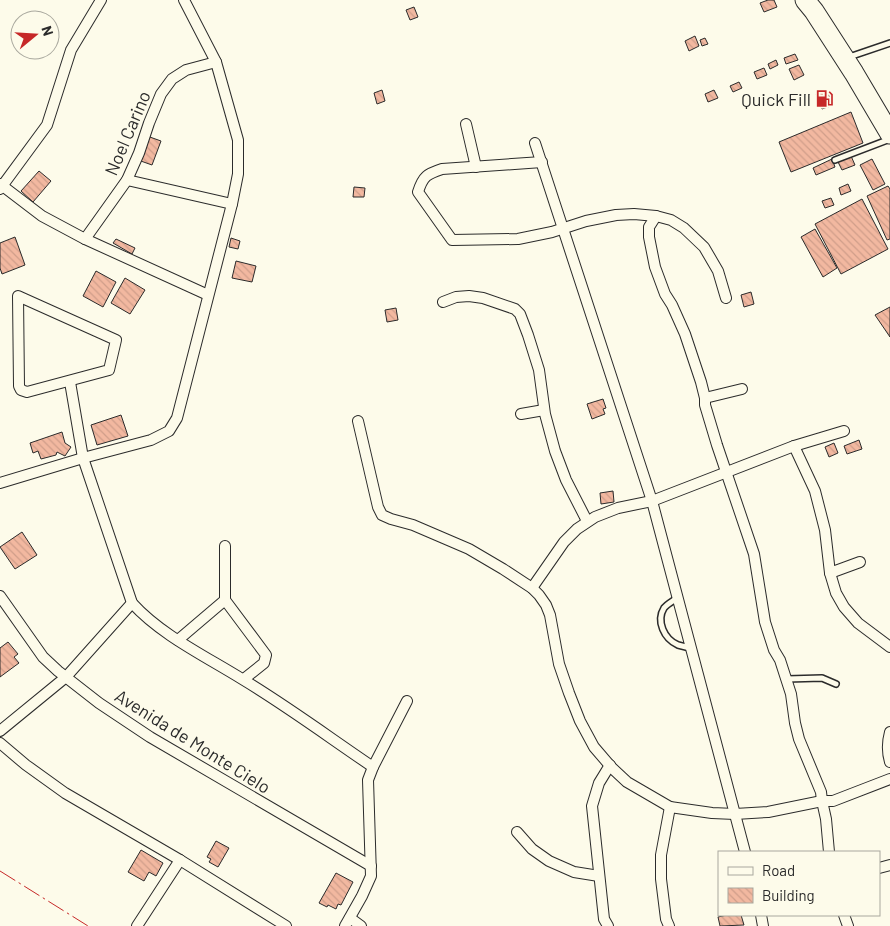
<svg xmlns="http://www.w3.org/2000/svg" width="890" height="926" viewBox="0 0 890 926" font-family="Barlow,sans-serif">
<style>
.building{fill:url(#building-back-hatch);stroke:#2b2b2b}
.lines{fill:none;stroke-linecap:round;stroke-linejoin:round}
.lane-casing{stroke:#2b2b2b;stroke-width:8}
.street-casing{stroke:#2b2b2b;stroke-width:12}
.highway-casing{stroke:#2b2b2b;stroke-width:21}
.lane{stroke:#fdfbea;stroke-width:5}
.street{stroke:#fdfbea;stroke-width:10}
.highway{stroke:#fdfbea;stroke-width:19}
.power{stroke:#c62828;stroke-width:1;stroke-dasharray:18 4 2.5 4;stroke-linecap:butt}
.labels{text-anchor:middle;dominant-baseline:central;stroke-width:4;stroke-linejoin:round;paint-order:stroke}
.poi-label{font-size:18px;fill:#2b2b2b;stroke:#fdfbea;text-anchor:end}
.street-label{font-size:18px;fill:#2b2b2b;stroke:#fdfbea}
</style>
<defs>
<pattern id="building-back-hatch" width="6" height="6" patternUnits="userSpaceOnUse" patternTransform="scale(1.25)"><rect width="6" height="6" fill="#f2b8a0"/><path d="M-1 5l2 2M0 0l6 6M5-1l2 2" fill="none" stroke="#d09e8a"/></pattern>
</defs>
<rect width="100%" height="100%" fill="#fdfbea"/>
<g class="building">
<polygon points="768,0 774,0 777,7 764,12 760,3"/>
<polygon points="414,7 418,17 410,20 406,10"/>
<polygon points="695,36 699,46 689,51 685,41"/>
<polygon points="705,38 708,44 702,46 700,40"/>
<polygon points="795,54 798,60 786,64 784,58"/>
<polygon points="776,60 778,65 770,69 768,64"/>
<polygon points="799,65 804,75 794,80 789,69"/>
<polygon points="764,68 767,75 757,79 754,72"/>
<polygon points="739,82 742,88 733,92 730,86"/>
<polygon points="382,90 385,101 377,104 374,93"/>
<polygon points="714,90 718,98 708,102 705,94"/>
<polygon points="827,90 833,105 822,109 816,94"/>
<polygon points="851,112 863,143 791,172 779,142"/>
<polygon points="147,136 161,141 152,165 138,160"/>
<polygon points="851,156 855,165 842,170 838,162"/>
<polygon points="832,159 835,167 816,175 813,168"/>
<polygon points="872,159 885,184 873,190 860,165"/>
<polygon points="39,171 51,181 33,202 21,191"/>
<polygon points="848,184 851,191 841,195 839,188"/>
<polygon points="888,186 890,189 890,239 887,240 867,196"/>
<polygon points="354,187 365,188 364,197 353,197"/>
<polygon points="831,198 834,205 825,208 822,201"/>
<polygon points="862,199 888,249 841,274 815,224"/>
<polygon points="815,229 837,268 823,277 801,237"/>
<polygon points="15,237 25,265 2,274 0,268 0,243"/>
<polygon points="231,238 240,241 238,249 229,247"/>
<polygon points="116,239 135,248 132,254 113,243"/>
<polygon points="236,261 256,266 252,282 232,278"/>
<polygon points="96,271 116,282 103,307 83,296"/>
<polygon points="125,278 145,290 130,314 111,303"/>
<polygon points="751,292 754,304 744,307 741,295"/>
<polygon points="890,307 890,337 875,315"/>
<polygon points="396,308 398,320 387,322 385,310"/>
<polygon points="603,399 606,408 603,409 605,414 592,419 587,404"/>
<polygon points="121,415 128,436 97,445 91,425"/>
<polygon points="62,432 65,443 71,447 65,456 57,452 56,455 41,459 38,451 33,453 30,443"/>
<polygon points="859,440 862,449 847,454 844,446"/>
<polygon points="834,443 838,453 829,457 825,447"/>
<polygon points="613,491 614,502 601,504 600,493"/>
<polygon points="22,532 37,555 15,569 0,547"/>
<polygon points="8,642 18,654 14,657 19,663 0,677 0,648"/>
<polygon points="216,841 229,848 218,867 209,862 211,859 207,857"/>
<polygon points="141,850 163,863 156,876 149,872 144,881 128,872"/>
<polygon points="336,873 353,882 341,905 338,904 336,909 328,905 327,907 319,903"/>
<polygon points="727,915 741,915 744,925 720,926 718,917"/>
</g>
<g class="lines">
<defs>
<g id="lane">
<polyline points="849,57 890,43"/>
<polyline points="835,160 890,139"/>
<path d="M677,598C673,601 667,604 664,608C656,621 664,639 678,645C682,646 686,647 690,648"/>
<polyline points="787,679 822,678 836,684"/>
</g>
<g id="street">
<polyline points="466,124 476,167"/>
<polyline points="535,143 652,501 745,852"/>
<path d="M542,162L442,169C427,174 423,176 418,192L452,240L518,239L552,232L586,221L616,215L634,214L656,216L671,220L684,228L704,247L718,271L726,298"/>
<polyline points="127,180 232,204"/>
<polyline points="0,184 42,216 85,239 208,295"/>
<polyline points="0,189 47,125 71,50 101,0"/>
<polyline points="656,216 649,227 649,237 655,267 665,294 672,305 685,334 701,382 705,398 705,405 717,445 754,554 765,622 774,650 780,660 791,694 795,723 799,739 821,792 822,801 826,819 829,852"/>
<polyline points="85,239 127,180 139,153 149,123 161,94 172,79 186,70 216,62"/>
<polygon points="18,296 116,340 109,370 27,392 21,390 19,386"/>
<polyline points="443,302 456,297 469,296 483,298 515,309 520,314 528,335 539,370 545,414 555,451 566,480 587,521"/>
<path d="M70,382L83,458L132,603C161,635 205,656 242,679C287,706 330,738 373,767"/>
<polyline points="705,398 742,389"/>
<polyline points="521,414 544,410"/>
<polyline points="358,421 378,507 382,515 391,519 413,525 469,549 503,569 532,588 539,595 546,605 550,615 559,664 569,693 580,721 594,747 612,768 627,782 670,807 712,813 735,814 768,812 822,801 833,801 890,779"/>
<polyline points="794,446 815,491 825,530 830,573 836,593 844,607 858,623 890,647"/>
<polyline points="0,483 83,458 151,440 169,431 177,418 232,204 238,174 238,140 216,62 184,0"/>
<polyline points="225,546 225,600 266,655 264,663 244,679"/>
<polyline points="830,573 860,562"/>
<polyline points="532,588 564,542 577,529 595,517 618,508 652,501 794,446 844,431"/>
<polyline points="0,596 43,657 58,671 99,703 150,737 371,866"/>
<polyline points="178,640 225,600"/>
<polyline points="0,731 66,677 132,603"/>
<path d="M890,732C887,743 887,752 890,762"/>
<polyline points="0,743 26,765 65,793 180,860 286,926"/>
<polyline points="517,832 532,849 549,861 574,872 599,876"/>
<polyline points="879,868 890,865"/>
<polyline points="761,915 763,926"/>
<polyline points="844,915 848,926"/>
<polyline points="350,918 361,926"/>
<polyline points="137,926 180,860"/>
<polyline points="345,926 362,896 371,876 368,780 373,767 407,701"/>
<polyline points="608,926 604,919 592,806 599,783 610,765"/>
<polyline points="669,926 666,919 661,879 661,855 670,807"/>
</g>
<polyline id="highway" points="805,0 814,11 854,73 890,134"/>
</defs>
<use href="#lane" class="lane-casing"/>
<use href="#street" class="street-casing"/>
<use href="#highway" class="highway-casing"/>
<use href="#lane" class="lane"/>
<use href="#street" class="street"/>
<use href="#highway" class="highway"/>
<polyline class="power" points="0,871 88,926"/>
</g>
<defs>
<symbol id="fuel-bare" viewBox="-9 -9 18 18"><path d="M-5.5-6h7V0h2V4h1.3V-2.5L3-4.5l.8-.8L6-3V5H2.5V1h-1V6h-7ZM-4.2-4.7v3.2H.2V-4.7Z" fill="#c62828" stroke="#fdfbea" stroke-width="2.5" paint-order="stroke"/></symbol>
</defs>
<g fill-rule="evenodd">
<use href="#fuel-bare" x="812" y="86" width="25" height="25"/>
</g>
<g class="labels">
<g class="poi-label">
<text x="811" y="99">Quick Fill</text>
</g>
<g class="street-label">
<text transform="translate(127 133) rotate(-67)">Noel Carino</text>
<text transform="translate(193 741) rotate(32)">Avenida de Monte Cielo</text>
</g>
</g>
<rect x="718" y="851" width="162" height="65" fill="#fdfbea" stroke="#a9a89e"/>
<rect x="728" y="867" width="25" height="8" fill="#fdfbea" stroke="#a9a89e"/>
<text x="762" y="876" font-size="15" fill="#2b2b2b">Road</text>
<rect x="728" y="888" width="25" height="15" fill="url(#building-back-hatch)" stroke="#a9a89e"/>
<text x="762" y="901" font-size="15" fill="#2b2b2b">Building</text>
<g transform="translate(35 35) rotate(72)"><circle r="24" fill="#fdfbea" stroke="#a9a89e"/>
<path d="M0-4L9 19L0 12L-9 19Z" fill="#c62828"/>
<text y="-8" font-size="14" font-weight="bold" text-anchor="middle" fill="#2b2b2b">N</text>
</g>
</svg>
